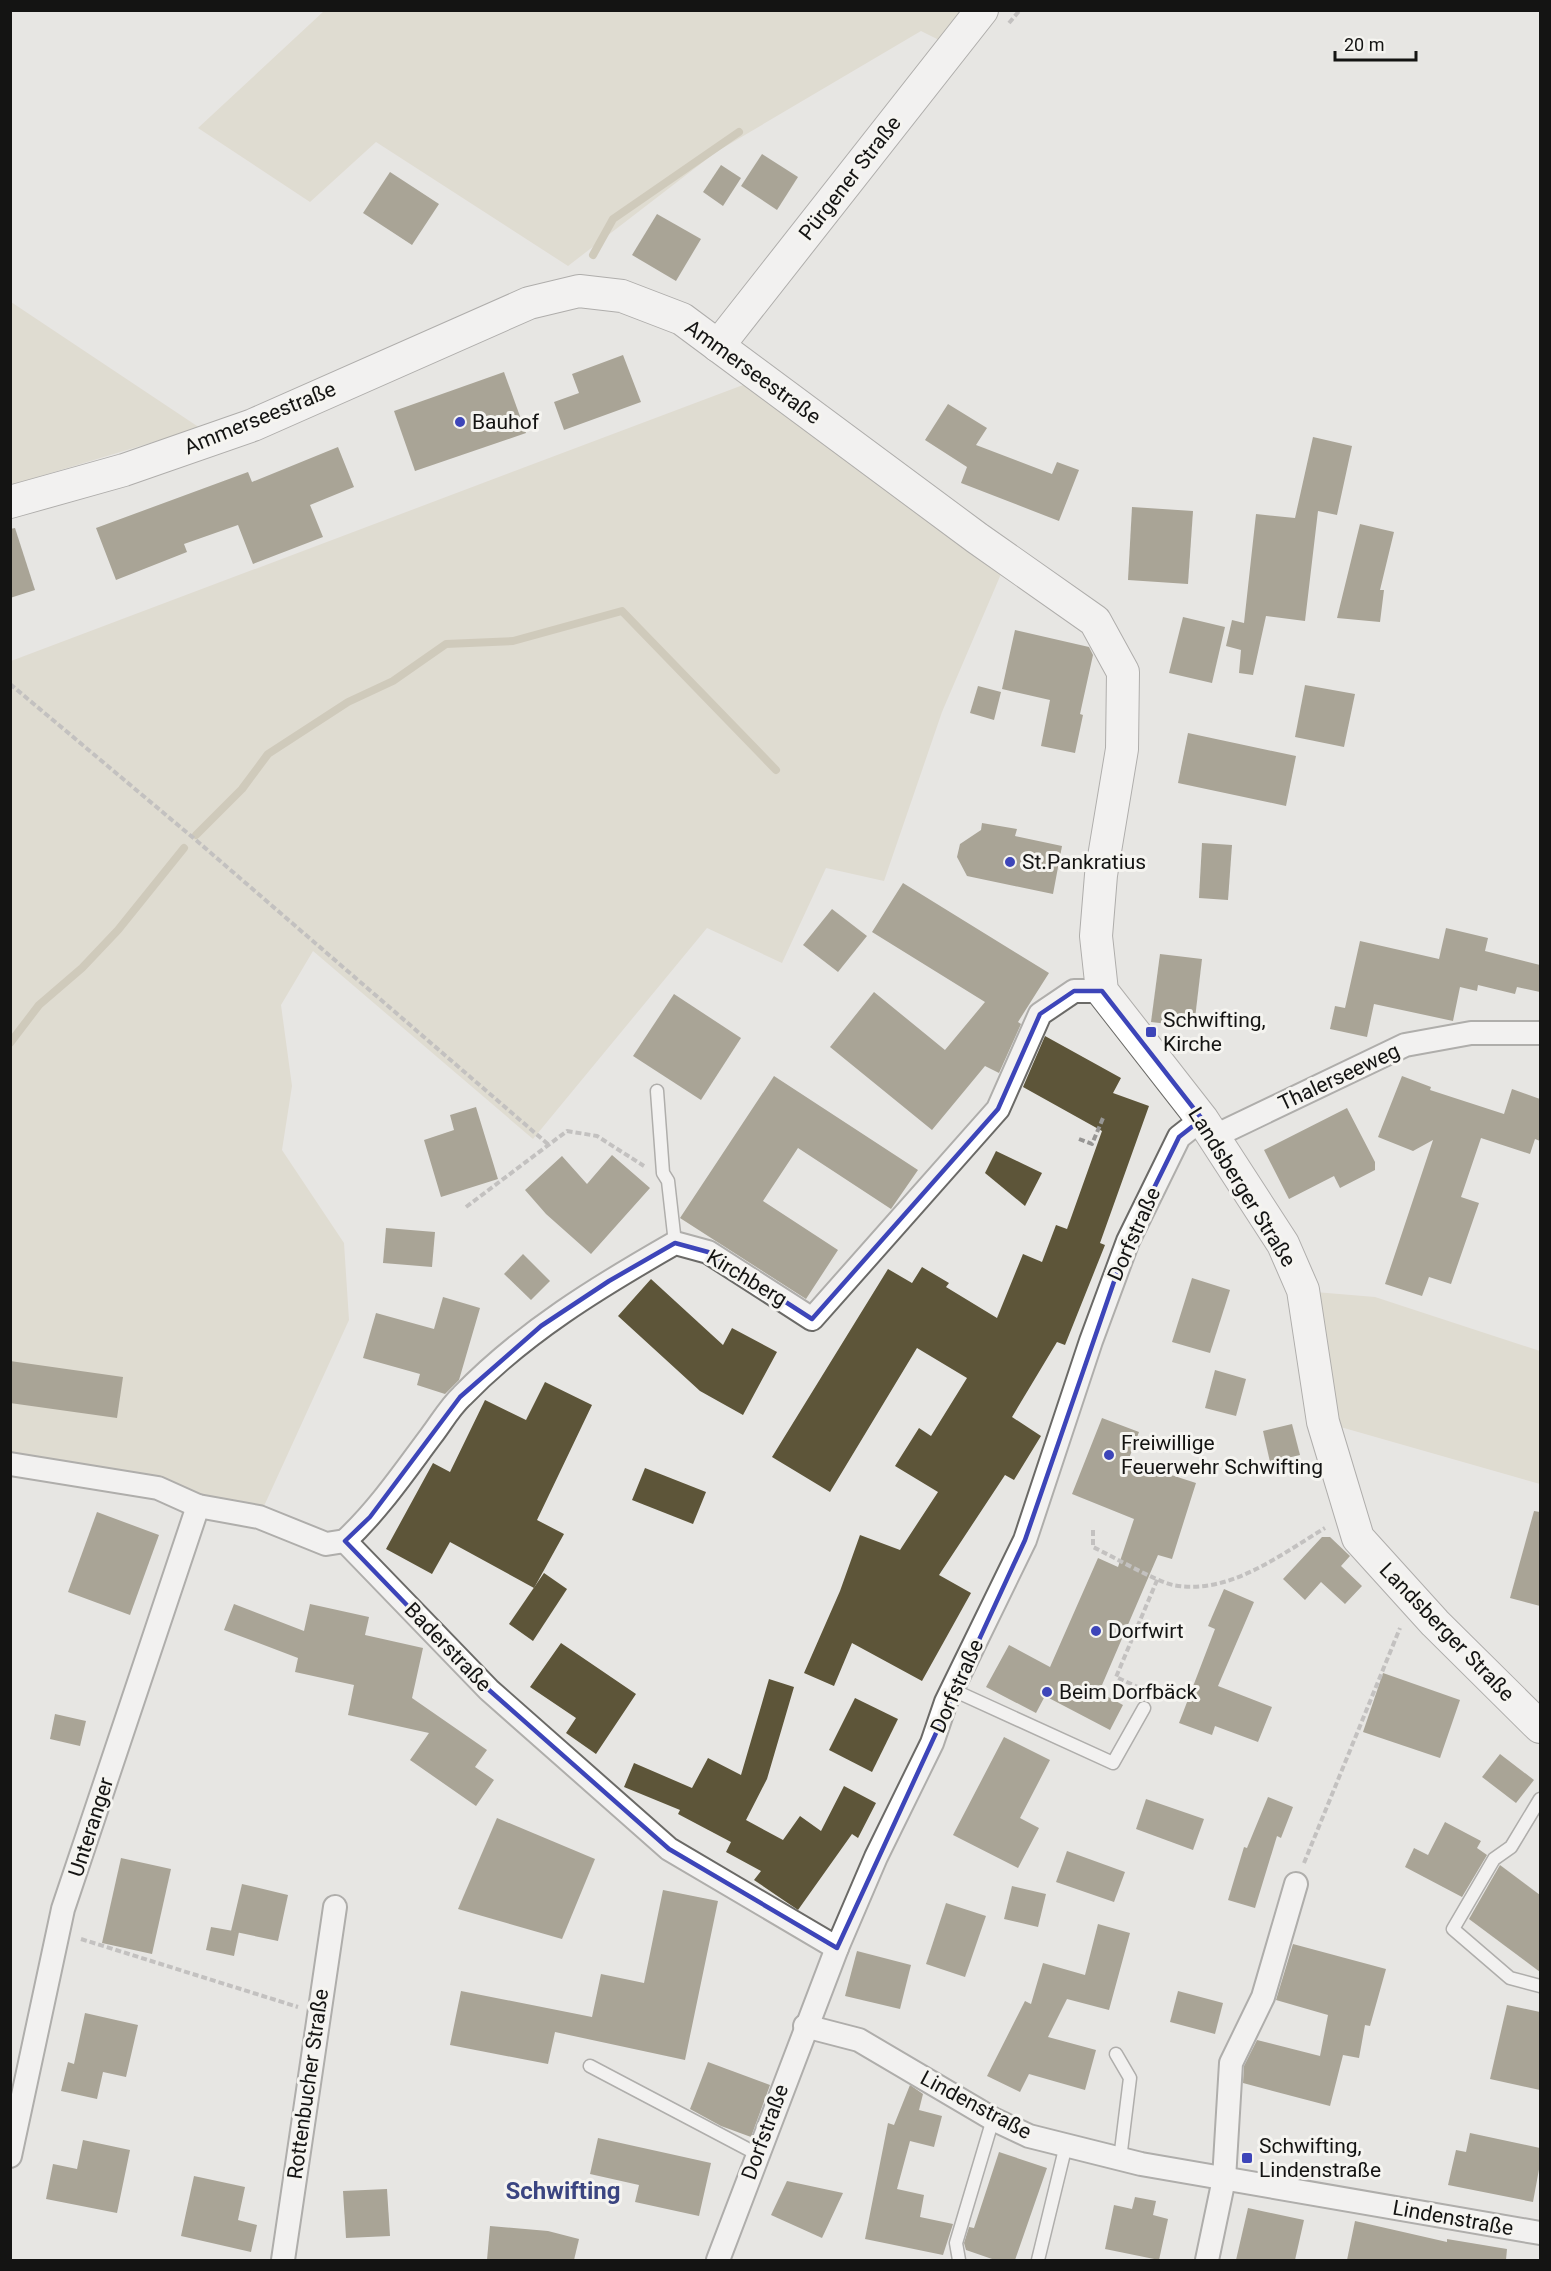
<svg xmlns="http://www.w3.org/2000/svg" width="1551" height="2271" viewBox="0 0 1551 2271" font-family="Roboto,sans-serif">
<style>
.green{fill:#d6d0ba}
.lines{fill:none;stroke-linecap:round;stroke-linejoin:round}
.stream{stroke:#b2a98b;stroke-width:8}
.building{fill:#5d5539}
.lane-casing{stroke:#6b6a67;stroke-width:15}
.street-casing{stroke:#6b6a67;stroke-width:26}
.secondary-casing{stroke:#6b6a67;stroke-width:34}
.path{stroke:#979694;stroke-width:4;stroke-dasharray:6 3;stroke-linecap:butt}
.lane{stroke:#fff;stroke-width:12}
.street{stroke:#fff;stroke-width:22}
.secondary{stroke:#fff;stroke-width:32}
.marked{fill:none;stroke:#3d45b9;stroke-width:4.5;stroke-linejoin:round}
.poi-dot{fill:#3d45b9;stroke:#f5f4f0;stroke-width:2}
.labels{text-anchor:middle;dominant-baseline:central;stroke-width:6;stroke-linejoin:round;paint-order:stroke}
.street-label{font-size:21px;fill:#141413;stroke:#f5f4f0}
.poi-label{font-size:21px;fill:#141413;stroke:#f5f4f0;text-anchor:start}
.quarter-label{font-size:24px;font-weight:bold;fill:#3b4581;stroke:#f5f4f0}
</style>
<rect width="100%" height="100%" fill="#e7e6e3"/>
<g class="green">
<polygon points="324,11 963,11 939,40 921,31 716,152 568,266 376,142 310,202 198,128"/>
<polygon points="11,302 200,428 11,485"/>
<polygon points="743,385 1001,574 942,712 884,881 826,868 782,963 707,928 533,1139 313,951 281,1005 292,1086 282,1150 344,1243 349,1320 259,1517 11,1464 11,661"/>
<polygon points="1303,1291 1375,1297 1540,1351 1540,1484 1323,1422"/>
</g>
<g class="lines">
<g class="stream">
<polyline points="593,255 613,219 739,132"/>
<polyline points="196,835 242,789 268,754 348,702 393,681 446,644 513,641 622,611 776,770"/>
<polyline points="10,1043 39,1005 82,968 118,930 184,848"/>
</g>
</g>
<g class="building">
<polygon points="762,154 798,177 777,210 741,186"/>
<polygon points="721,165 741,178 723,206 703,192"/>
<polygon points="390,172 439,204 412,245 363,213"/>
<polygon points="657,214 701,239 676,281 632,255"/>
<polygon points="623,355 641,402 564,430 554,402 579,393 572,374"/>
<polygon points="504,372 526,433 415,471 394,411"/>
<polygon points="948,404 987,428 976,445 1052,474 1057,462 1079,470 1059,521 961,483 967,467 925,440"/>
<polygon points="1313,437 1352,446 1337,515 1318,511 1305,621 1266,616 1253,675 1239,673 1241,650 1226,646 1232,620 1244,623 1256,514 1295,518"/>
<polygon points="338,447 354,487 310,505 323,537 253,564 238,525 184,544 187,552 116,580 96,528 248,472 252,482"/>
<polygon points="1132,507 1193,511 1188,584 1128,580"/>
<polygon points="1360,524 1394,532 1380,590 1384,590 1380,622 1337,618"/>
<polygon points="15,528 35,590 10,598 10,529"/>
<polygon points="1183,617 1225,627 1212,683 1169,673"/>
<polygon points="1015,630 1089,647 1093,655 1080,714 1083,715 1075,753 1041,746 1050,700 1002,689"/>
<polygon points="1305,685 1355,694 1344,747 1295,737"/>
<polygon points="978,686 1001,692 994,720 970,713"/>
<polygon points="1188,733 1296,756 1286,806 1178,783"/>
<polygon points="982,823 1017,829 1015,836 1062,846 1053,894 967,876 957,857 960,844 981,830"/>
<polygon points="1202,843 1232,845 1228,900 1199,898"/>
<polygon points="903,883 1049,973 1018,1022 1021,1024 999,1073 985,1066 932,1130 830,1047 874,992 945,1050 985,1002 872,932"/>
<polygon points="832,909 867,936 838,972 803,945"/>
<polygon points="1446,928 1488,938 1485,951 1540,965 1540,992 1517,987 1515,994 1478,985 1477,991 1460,987 1453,1021 1374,1004 1367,1037 1330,1029 1335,1006 1345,1008 1360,941 1439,959"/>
<polygon points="1160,954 1202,959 1194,1027 1151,1022"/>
<polygon points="674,994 741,1038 701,1100 633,1056"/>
<polygon points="1045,1036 1121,1078 1113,1093 1149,1106 1100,1243 1105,1245 1065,1345 1057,1342 1012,1417 1041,1436 1014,1480 1005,1475 939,1575 971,1593 922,1681 852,1643 834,1686 804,1673 840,1591 860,1535 900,1550 938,1492 895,1466 919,1428 931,1436 967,1378 917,1348 830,1492 772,1457 888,1269 912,1283 922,1267 949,1283 946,1287 997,1318 1023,1254 1042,1262 1056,1225 1067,1229 1102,1131 1023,1087"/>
<polygon points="774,1076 918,1170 891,1209 798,1148 763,1201 838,1250 806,1299 680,1218"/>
<polygon points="1402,1076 1431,1087 1430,1090 1504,1114 1512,1089 1540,1099 1540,1141 1535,1139 1530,1154 1481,1138 1461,1197 1479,1203 1451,1284 1429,1277 1422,1296 1385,1284 1433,1140 1413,1151 1378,1137"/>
<polygon points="476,1107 498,1179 441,1197 424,1140 454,1130 450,1115"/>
<polygon points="1347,1108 1375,1162 1375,1170 1340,1188 1334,1176 1289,1199 1264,1150"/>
<polygon points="996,1151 1042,1173 1025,1206 985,1173"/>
<polygon points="612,1155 650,1188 591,1254 546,1214 525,1190 562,1156 587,1184"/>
<polygon points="386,1228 435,1232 432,1267 383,1263"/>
<polygon points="523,1254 550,1281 531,1300 504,1274"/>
<polygon points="1192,1278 1230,1290 1210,1353 1172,1342"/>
<polygon points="651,1279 723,1345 732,1328 777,1352 743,1415 700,1391 618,1316"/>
<polygon points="443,1297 480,1308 459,1380 445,1394 417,1385 420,1374 363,1358 376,1313 434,1329"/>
<polygon points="10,1361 123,1377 117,1418 10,1403"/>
<polygon points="1215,1370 1246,1379 1236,1416 1205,1408"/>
<polygon points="545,1382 592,1405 537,1520 564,1534 534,1588 450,1542 432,1574 386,1549 433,1463 450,1472 485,1400 526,1420"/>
<polygon points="1102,1418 1139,1432 1128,1461 1196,1483 1172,1559 1158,1555 1099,1692 1123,1705 1110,1730 1045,1696 1036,1713 986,1687 1009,1645 1050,1667 1098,1558 1118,1567 1134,1519 1072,1494"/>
<polygon points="1292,1424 1300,1455 1270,1462 1263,1431"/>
<polygon points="645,1468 706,1492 693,1524 632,1500"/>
<polygon points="1534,1511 1540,1512 1540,1606 1510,1598"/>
<polygon points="97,1512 159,1535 130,1615 68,1592"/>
<polygon points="1322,1537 1330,1537 1350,1556 1341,1566 1362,1586 1345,1604 1321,1582 1305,1600 1283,1579"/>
<polygon points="544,1573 567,1589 533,1641 509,1624"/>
<polygon points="1224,1589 1254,1602 1218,1686 1272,1707 1258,1742 1215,1726 1212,1735 1179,1723 1215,1629 1208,1626"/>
<polygon points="234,1604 304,1631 310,1604 369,1617 365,1635 423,1648 412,1698 487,1750 475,1767 494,1780 476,1806 410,1760 429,1733 348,1715 354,1685 295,1672 298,1658 224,1630"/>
<polygon points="561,1643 636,1694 596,1754 566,1733 576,1718 530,1687"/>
<polygon points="1383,1673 1460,1700 1440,1758 1363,1732"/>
<polygon points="769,1679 794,1687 767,1779 746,1820 783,1840 800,1816 821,1831 844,1786 876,1803 858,1838 852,1834 798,1910 754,1880 761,1871 726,1852 731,1842 678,1814 680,1810 624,1787 634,1763 692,1788 708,1758 741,1775"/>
<polygon points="855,1698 898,1719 872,1772 829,1750"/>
<polygon points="55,1714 86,1721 80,1746 50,1739"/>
<polygon points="1004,1737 1050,1760 1020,1818 1039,1828 1018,1868 953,1835"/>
<polygon points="1500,1754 1534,1780 1516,1803 1482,1777"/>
<polygon points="1268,1797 1293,1807 1281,1838 1277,1836 1255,1908 1228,1900 1244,1847 1247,1848"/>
<polygon points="1146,1799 1204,1819 1193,1850 1136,1829"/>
<polygon points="497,1818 595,1859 562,1939 458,1909"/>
<polygon points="1445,1822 1481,1841 1477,1848 1487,1855 1462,1897 1405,1867 1414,1848 1428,1855"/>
<polygon points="1067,1851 1125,1872 1114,1902 1056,1882"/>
<polygon points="121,1858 171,1869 152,1954 102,1943"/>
<polygon points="1500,1865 1540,1895 1540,1972 1469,1919"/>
<polygon points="242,1884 288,1895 278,1941 231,1931"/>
<polygon points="1012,1886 1046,1894 1038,1927 1004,1919"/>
<polygon points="663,1890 718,1901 685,2060 555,2032 548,2064 450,2045 461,1991 592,2017 601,1974 644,1983"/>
<polygon points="946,1903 986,1916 965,1977 926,1964"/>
<polygon points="1098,1924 1130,1933 1109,2010 1067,1999 1048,2037 1096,2050 1085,2090 1029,2074 1020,2092 987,2076 1025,2001 1031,2004 1043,1963 1085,1975"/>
<polygon points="211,1927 239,1932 234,1956 206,1950"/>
<polygon points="1293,1944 1386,1969 1370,2026 1365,2025 1359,2058 1343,2055 1330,2106 1243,2083 1244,2066 1257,2040 1320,2056 1328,2015 1276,2000"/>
<polygon points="857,1951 911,1965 900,2009 845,1996"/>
<polygon points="1178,1991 1223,2003 1215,2034 1170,2022"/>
<polygon points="1507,2005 1540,2012 1540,2090 1490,2079"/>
<polygon points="85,2013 138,2025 126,2077 103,2072 97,2099 61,2091 68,2062 74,2064"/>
<polygon points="708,2062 770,2085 751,2137 721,2126 690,2109"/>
<polygon points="910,2085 923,2094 919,2110 942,2116 934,2147 910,2141 897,2189 924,2195 920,2217 953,2224 943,2255 865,2239 888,2123 894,2125"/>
<polygon points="1470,2133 1540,2148 1540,2164 1533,2202 1448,2185 1456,2150 1466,2152"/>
<polygon points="598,2138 711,2163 699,2216 635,2202 639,2185 590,2174"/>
<polygon points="83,2140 130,2150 117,2213 46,2199 53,2164 77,2169"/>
<polygon points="999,2152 1047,2168 1015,2260 995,2260 966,2250 964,2243 969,2227 974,2228"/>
<polygon points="194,2176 245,2187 238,2220 257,2225 251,2252 181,2236"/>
<polygon points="787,2181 843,2193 822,2238 771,2215"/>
<polygon points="387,2189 390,2236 346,2238 343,2191"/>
<polygon points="1135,2197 1156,2201 1153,2215 1168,2219 1159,2260 1105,2249 1114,2205 1132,2209"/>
<polygon points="1248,2208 1304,2220 1295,2260 1236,2260"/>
<polygon points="1355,2221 1447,2242 1447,2239 1507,2249 1506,2260 1347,2260"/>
<polygon points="490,2226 548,2231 579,2239 574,2260 487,2260"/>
</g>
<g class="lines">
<defs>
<g id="lane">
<polyline points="657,1091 663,1173 668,1181 675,1243"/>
<polyline points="953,1690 1113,1763 1144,1708"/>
<polyline points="1540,1799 1511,1847 1494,1859 1453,1929 1510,1978 1540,1986"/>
<polyline points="1116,2054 1130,2078 1120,2159"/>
<polyline points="590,2066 757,2154"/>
<polyline points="959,2260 956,2243 993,2119"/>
<polyline points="1038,2260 1066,2145"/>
</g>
<g id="street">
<polyline points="1215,1136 1405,1045 1471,1033 1540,1033"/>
<polyline points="10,1464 158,1488 198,1506 259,1517 326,1544 345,1541"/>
<path d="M345,1541C379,1509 404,1472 431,1436C441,1423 450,1407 462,1396C524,1332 598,1287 675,1243L708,1252L812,1319L998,1109L1040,1014L1074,991H1102"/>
<polyline points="345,1541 489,1690 669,1849 837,1948"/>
<polyline points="805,2026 859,2040 993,2119 1029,2136 1141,2164 1540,2233"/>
<polyline points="10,2156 63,1909 198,1506"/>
<polyline points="283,2260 335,1907"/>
<polyline points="718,2260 837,1948 876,1857 932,1743 946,1702 1025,1540 1091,1341 1128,1241 1179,1137 1202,1119"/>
<polyline points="1207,2260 1224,2179 1231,2063 1263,1997 1296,1884"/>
</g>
<g id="secondary">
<polyline points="718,346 982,10"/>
<polyline points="10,502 124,470 253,425 529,303 579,291 622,296 682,319 977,538 1095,621 1123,672 1122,749 1101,875 1096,936 1102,991 1202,1119 1283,1244 1303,1290 1323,1422 1358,1538 1435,1623 1540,1727"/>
</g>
</defs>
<use href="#lane" class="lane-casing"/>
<use href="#street" class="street-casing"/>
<use href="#secondary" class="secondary-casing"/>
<g class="path">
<polyline points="1009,23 1020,10"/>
<polyline points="10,684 197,841 549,1145"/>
<polyline points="1079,1139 1092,1144 1103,1118"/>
<polyline points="466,1207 567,1131 597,1136 644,1166"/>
<path d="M1093,1530V1547C1112,1556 1155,1581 1173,1585C1228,1596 1280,1555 1325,1528"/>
<polyline points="1140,1688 1116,1677 1158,1578"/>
<polyline points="1304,1863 1400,1628"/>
<polyline points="81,1939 298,2007"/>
</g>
<use href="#lane" class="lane"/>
<use href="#street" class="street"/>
<use href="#secondary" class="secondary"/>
</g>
<path d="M0 0H1551V2271H0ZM1074,991H1102L1202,1119L1179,1137L1128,1241L1025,1540L837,1948L669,1849L489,1690L345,1541L370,1517L460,1397L541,1326L609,1281L675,1243L708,1252L812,1319L998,1109L1040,1014Z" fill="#e7e6e3" fill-opacity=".55" fill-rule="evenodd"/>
<path class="marked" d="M1074,991H1102L1202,1119L1179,1137L1128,1241L1025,1540L837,1948L669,1849L489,1690L345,1541L370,1517L460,1397L541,1326L609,1281L675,1243L708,1252L812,1319L998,1109L1040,1014Z"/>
<g class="poi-dot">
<circle cx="460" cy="422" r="6"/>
<circle cx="1010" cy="862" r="6"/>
<rect x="1145" y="1026" width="12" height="12" rx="3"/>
<circle cx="1109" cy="1455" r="6"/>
<circle cx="1096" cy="1631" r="6"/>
<circle cx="1047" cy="1692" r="6"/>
<rect x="1241" y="2152" width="12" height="12" rx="3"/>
</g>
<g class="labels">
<g class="street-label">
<text transform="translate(850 178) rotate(-52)">Pürgener Straße</text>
<text transform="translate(753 372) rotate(36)">Ammerseestraße</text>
<text transform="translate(260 418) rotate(-22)">Ammerseestraße</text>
<text transform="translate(1339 1077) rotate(-25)">Thalerseeweg</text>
<text transform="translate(1242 1187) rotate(58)">Landsberger Straße</text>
<text transform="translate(1134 1234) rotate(-66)">Dorfstraße</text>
<text transform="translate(747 1278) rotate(31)">Kirchberg</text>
<text transform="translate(1447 1632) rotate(46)">Landsberger Straße</text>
<text transform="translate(448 1647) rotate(46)">Baderstraße</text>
<text transform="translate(957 1686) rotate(-66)">Dorfstraße</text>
<text transform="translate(91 1827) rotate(-72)">Unteranger</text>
<text transform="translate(308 2084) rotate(-82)">Rottenbucher Straße</text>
<text transform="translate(976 2105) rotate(28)">Lindenstraße</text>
<text transform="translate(765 2132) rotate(-70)">Dorfstraße</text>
<text transform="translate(1453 2218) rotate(10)">Lindenstraße</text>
</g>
<g class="poi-label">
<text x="472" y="422">Bauhof</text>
<text x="1022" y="862">St.Pankratius</text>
<text x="1163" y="1020">Schwifting,<tspan x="1163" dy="24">Kirche</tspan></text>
<text x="1121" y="1443">Freiwillige<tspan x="1121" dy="24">Feuerwehr Schwifting</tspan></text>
<text x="1108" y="1631">Dorfwirt</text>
<text x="1059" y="1692">Beim Dorfbäck</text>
<text x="1259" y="2146">Schwifting,<tspan x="1259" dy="24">Lindenstraße</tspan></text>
</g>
<g class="quarter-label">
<text x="563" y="2191">Schwifting</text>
</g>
</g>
<rect width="1551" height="2271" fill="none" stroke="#141413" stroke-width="24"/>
<path d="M1335 51v9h81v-9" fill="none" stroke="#141413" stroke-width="3"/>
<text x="1344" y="51" font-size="18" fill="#141413" stroke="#f5f4f0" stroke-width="4.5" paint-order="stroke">20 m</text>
</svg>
